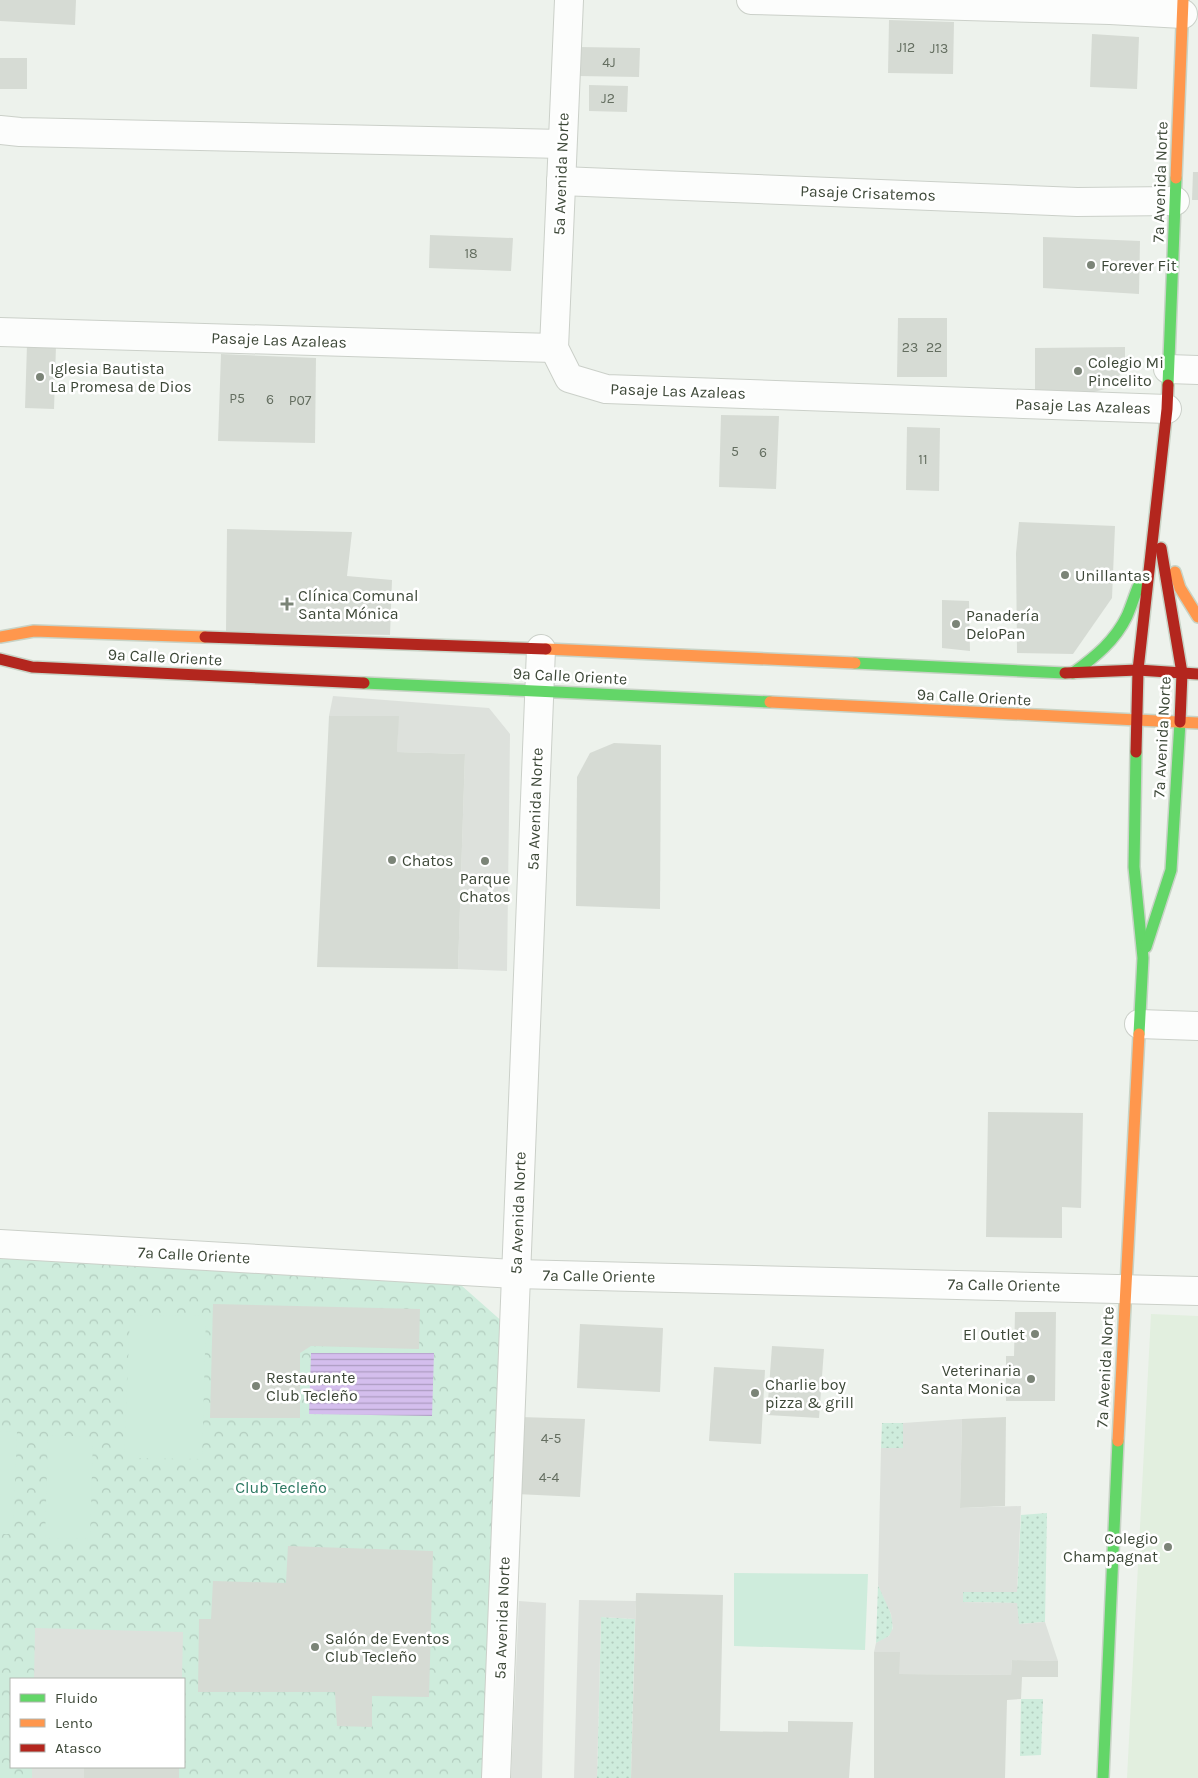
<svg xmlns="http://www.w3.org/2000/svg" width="1198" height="1778" viewBox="0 0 1198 1778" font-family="Karla,sans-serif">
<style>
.education{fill:#e2efdf}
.grass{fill:url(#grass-dots)}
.park{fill:url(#park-crowns);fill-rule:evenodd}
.pitch{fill:#ceecdc}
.parking{fill:#dde1dc}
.water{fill:url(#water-rules)}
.building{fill:#d6dbd4}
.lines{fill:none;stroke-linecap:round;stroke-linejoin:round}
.street-casing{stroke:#cbd0c9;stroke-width:30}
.fast-casing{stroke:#c8d3c6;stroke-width:14}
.slow-casing{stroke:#c8d3c6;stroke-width:14}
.jam-casing{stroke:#c8d3c6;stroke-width:14}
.street{stroke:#fcfdfc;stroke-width:28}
.fast{stroke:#63d668;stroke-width:11}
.slow{stroke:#ff974d;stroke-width:11}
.jam{stroke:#b3261e;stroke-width:11}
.poi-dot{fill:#7b8477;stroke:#fff;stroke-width:2}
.labels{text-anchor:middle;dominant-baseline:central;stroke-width:5;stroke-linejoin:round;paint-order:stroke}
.number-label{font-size:14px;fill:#646e60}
.street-label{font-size:16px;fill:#3d4838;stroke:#fff}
.poi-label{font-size:16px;fill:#3d4838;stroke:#fff;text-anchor:start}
.park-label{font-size:16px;fill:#2c7861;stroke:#fff}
</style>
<defs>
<pattern id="grass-dots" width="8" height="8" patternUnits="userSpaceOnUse" patternTransform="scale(1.25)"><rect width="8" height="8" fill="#ceecdc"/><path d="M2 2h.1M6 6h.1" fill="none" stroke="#b2ccbe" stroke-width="1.8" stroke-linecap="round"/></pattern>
<pattern id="park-crowns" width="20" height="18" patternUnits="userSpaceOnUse" patternTransform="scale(1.25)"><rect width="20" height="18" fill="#ceecdc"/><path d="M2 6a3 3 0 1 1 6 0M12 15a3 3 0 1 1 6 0" fill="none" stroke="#b2ccbe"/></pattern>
<pattern id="water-rules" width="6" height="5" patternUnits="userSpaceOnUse" patternTransform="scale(1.25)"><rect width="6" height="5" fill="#d4beed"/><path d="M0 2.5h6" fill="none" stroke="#ad9cc1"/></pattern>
</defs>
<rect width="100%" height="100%" fill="#edf2ec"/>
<polygon class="education" points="1151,1314 1198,1316 1198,1778 1127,1778"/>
<g class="grass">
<polygon points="882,1423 903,1423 903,1448 881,1448"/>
<polygon points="1047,1513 1045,1622 1018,1624 1017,1603 963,1602 963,1592 1017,1592 1021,1515"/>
<path d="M878,1585C884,1597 899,1623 890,1635C887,1638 881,1641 876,1643Z"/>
<polygon points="601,1617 635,1619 631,1778 597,1778"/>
<polygon points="1021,1699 1043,1699 1041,1755 1020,1756"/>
</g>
<path class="park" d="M0,1256L453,1278L505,1324L486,1778H0ZM11,1679H184V1767H11Z"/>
<g class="pitch">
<polygon points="130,1315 206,1316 202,1459 124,1458"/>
<polygon points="0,1431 17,1432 13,1534 0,1534"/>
<polygon points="48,1435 93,1437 90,1539 45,1538"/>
<polygon points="734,1573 868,1574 865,1650 734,1646"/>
</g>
<g class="parking">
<polygon points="333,696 489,708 510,734 507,971 458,969 465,754 397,752 398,716 329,716"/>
<polygon points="962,1419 960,1508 1021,1506 1017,1592 963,1592 963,1602 1017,1603 1019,1624 1045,1622 1058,1661 1012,1660 1011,1675 899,1674 899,1652 874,1652 876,1643 889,1636 893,1628 891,1614 878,1585 881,1448 903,1448 903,1423"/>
<polygon points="579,1600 636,1601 635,1619 601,1617 597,1778 574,1778"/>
<polygon points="519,1601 546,1603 542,1778 511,1778"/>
<polygon points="35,1628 183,1632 182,1679 34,1679"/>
<rect x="32" y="1767" width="52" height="11"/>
</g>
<polygon class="water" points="311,1353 434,1353 432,1416 309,1414"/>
<g class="building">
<polygon points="0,0 76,0 75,25 0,21"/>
<polygon points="889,20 954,22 953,74 888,73"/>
<polygon points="1092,34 1139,37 1137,89 1090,87"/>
<polygon points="579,47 640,48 639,77 578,76"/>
<rect x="0" y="58" width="27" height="31"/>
<polygon points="589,85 628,86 627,112 589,111"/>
<polygon points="1193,172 1198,172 1198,200 1192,200"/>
<polygon points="430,235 513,238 511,271 429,268"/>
<polygon points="1043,237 1140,241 1139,294 1043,288"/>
<polygon points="898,318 947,318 947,377 897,377"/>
<polygon points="27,345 56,346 54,409 25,408"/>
<polygon points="1125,347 1125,366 1119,376 1105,389 1090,393 1035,392 1035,348"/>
<polygon points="221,354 316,358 315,443 218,441"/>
<polygon points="721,415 779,416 776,489 719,487"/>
<polygon points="907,427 940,428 939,491 906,490"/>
<polygon points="1019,522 1115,526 1112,598 1073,654 1017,653 1016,553"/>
<polygon points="227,529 352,532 347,576 392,580 390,635 226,632"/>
<polygon points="942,600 969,601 970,651 942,648"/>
<polygon points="329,716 399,716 397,752 465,754 458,969 317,967"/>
<polygon points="614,743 661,745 660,909 576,906 577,777 590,753"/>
<polygon points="988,1112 1083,1113 1081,1208 1062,1207 1062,1238 986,1237"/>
<polygon points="213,1304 420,1309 419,1349 311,1346 300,1353 300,1418 210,1418"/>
<polygon points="1015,1312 1056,1312 1055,1401 1006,1401 1006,1356 1014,1356"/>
<polygon points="580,1324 663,1328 660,1392 577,1388"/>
<polygon points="772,1346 824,1349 819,1418 767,1415"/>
<polygon points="714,1367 765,1370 761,1444 709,1441"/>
<polygon points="520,1417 585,1419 580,1497 516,1494"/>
<polygon points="1006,1417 1005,1506 960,1508 962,1419"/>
<polygon points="288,1546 433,1551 429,1697 372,1696 372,1727 337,1726 335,1692 198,1692 199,1619 211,1619 213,1581 286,1583"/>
<polygon points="636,1593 723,1595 720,1731 788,1732 788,1721 853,1722 849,1778 631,1778"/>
<polygon points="874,1652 900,1652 899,1674 1011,1675 1012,1660 1058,1661 1058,1677 1022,1677 1021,1699 1007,1700 1005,1778 874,1778"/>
<rect x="84" y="1767" width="95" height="11"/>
</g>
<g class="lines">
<defs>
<g id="street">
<polyline points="569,0 554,348 569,378 606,389 1167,409"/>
<polyline points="751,0 1110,10 1183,14"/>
<polyline points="0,130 20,132 562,144"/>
<polyline points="561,181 1077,202 1175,201"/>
<polyline points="0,332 554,348"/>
<polyline points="1168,369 1198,370"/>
<polyline points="1139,1024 1198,1026"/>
<polyline points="0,1244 516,1274 1198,1291"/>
<polyline points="496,1778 541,649"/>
</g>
<g id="fast">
<polyline points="1168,385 1176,178"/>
<polyline points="855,663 1065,673"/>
<path d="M1073,673C1095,657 1115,641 1127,616C1131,607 1134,597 1138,587"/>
<polyline points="364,683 770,702"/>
<polyline points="1136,752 1134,867 1143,958 1139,1034"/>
<polyline points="1146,947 1171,870 1180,722"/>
<polyline points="1103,1778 1118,1441"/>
</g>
<g id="slow">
<polyline points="1176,178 1183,0"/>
<polyline points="1175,572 1180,588 1198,617"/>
<polyline points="0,637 34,631 205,637"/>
<polyline points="546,649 855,663"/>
<polyline points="770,702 1198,723"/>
<polyline points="1118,1441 1139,1034"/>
</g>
<g id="jam">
<polyline points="1161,548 1182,673 1180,722"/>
<polyline points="205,637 546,649"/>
<polyline points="0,659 32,667 364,683"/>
<polyline points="1065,673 1138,670 1198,674"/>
<polyline points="1136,752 1138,670 1167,409 1168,385"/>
</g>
</defs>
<use href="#street" class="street-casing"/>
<use href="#fast" class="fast-casing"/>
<use href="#slow" class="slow-casing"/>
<use href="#jam" class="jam-casing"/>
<use href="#street" class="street"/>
<use href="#fast" class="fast"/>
<use href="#slow" class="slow"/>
<use href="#jam" class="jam"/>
</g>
<g class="poi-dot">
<circle cx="1091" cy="265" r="5"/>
<circle cx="1078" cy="371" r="5"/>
<circle cx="40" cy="377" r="5"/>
<circle cx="1065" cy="575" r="5"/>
<path d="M284.5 596.5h5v5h5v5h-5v5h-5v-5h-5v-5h5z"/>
<circle cx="956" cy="624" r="5"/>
<circle cx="392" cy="860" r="5"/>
<circle cx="485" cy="861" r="5"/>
<circle cx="1035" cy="1334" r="5"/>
<circle cx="1031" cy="1379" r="5"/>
<circle cx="256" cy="1386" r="5"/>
<circle cx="755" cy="1393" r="5"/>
<circle cx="1168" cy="1547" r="5"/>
<circle cx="315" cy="1647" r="5"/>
</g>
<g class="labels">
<g class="number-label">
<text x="906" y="47">J12</text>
<text x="939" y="48">J13</text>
<text x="609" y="62">4J</text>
<text x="608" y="98">J2</text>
<text x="471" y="253">18</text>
<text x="910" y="347">23</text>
<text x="934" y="347">22</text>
<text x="237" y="398">P5</text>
<text x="270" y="399">6</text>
<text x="300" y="400">P07</text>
<text x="735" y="451">5</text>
<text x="763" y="452">6</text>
<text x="923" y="459">11</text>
<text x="551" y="1438">4-5</text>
<text x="549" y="1477">4-4</text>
</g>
<g class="street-label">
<text transform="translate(561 174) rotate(-88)">5a Avenida Norte</text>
<text transform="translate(1160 182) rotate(-88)">7a Avenida Norte</text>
<text transform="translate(868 193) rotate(2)">Pasaje Crisatemos</text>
<text transform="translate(279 340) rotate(2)">Pasaje Las Azaleas</text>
<text transform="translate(678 391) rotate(2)">Pasaje Las Azaleas</text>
<text transform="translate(1083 406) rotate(2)">Pasaje Las Azaleas</text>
<text transform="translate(165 657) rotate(3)">9a Calle Oriente</text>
<text transform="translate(570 676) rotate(3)">9a Calle Oriente</text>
<text transform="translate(974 697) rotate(3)">9a Calle Oriente</text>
<text transform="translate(1162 737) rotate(-87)">7a Avenida Norte</text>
<text transform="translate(535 809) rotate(-88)">5a Avenida Norte</text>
<text transform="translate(518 1213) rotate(-88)">5a Avenida Norte</text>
<text transform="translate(194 1255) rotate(3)">7a Calle Oriente</text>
<text transform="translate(599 1276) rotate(1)">7a Calle Oriente</text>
<text transform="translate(1004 1285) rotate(1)">7a Calle Oriente</text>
<text transform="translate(1105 1367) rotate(-87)">7a Avenida Norte</text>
<text transform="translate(502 1618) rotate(-88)">5a Avenida Norte</text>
</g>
<g class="poi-label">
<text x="1101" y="265">Forever Fit</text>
<text x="1088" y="362">Colegio Mi<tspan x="1088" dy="18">Pincelito</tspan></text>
<text x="50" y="368">Iglesia Bautista<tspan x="50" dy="18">La Promesa de Dios</tspan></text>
<text x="1075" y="575">Unillantas</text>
<text x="298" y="595">Clínica Comunal<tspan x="298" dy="18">Santa Mónica</tspan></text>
<text x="966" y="615">Panadería<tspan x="966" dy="18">DeloPan</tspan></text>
<text x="402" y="860">Chatos</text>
<text x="485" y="878" text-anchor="middle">Parque<tspan x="485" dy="18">Chatos</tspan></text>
<text x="1025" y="1334" text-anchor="end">El Outlet</text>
<text x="1021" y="1370" text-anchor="end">Veterinaria<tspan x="1021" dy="18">Santa Monica</tspan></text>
<text x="266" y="1377">Restaurante<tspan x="266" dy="18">Club Tecleño</tspan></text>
<text x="765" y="1384">Charlie boy<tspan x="765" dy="18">pizza &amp; grill</tspan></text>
<text x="1158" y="1538" text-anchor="end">Colegio<tspan x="1158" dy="18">Champagnat</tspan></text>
<text x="325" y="1638">Salón de Eventos<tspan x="325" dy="18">Club Tecleño</tspan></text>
</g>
<g class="park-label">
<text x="281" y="1487">Club Tecleño</text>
</g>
</g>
<rect x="10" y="1678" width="175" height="90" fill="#ffffff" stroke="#b1b6af"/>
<rect x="20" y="1694" width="25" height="8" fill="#63d668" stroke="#b1b6af"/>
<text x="55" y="1703" font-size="15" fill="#3d4838">Fluido</text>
<rect x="20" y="1719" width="25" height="8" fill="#ff974d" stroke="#b1b6af"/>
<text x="55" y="1728" font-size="15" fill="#3d4838">Lento</text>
<rect x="20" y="1744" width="25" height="8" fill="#b3261e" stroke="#b1b6af"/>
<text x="55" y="1753" font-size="15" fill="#3d4838">Atasco</text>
</svg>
